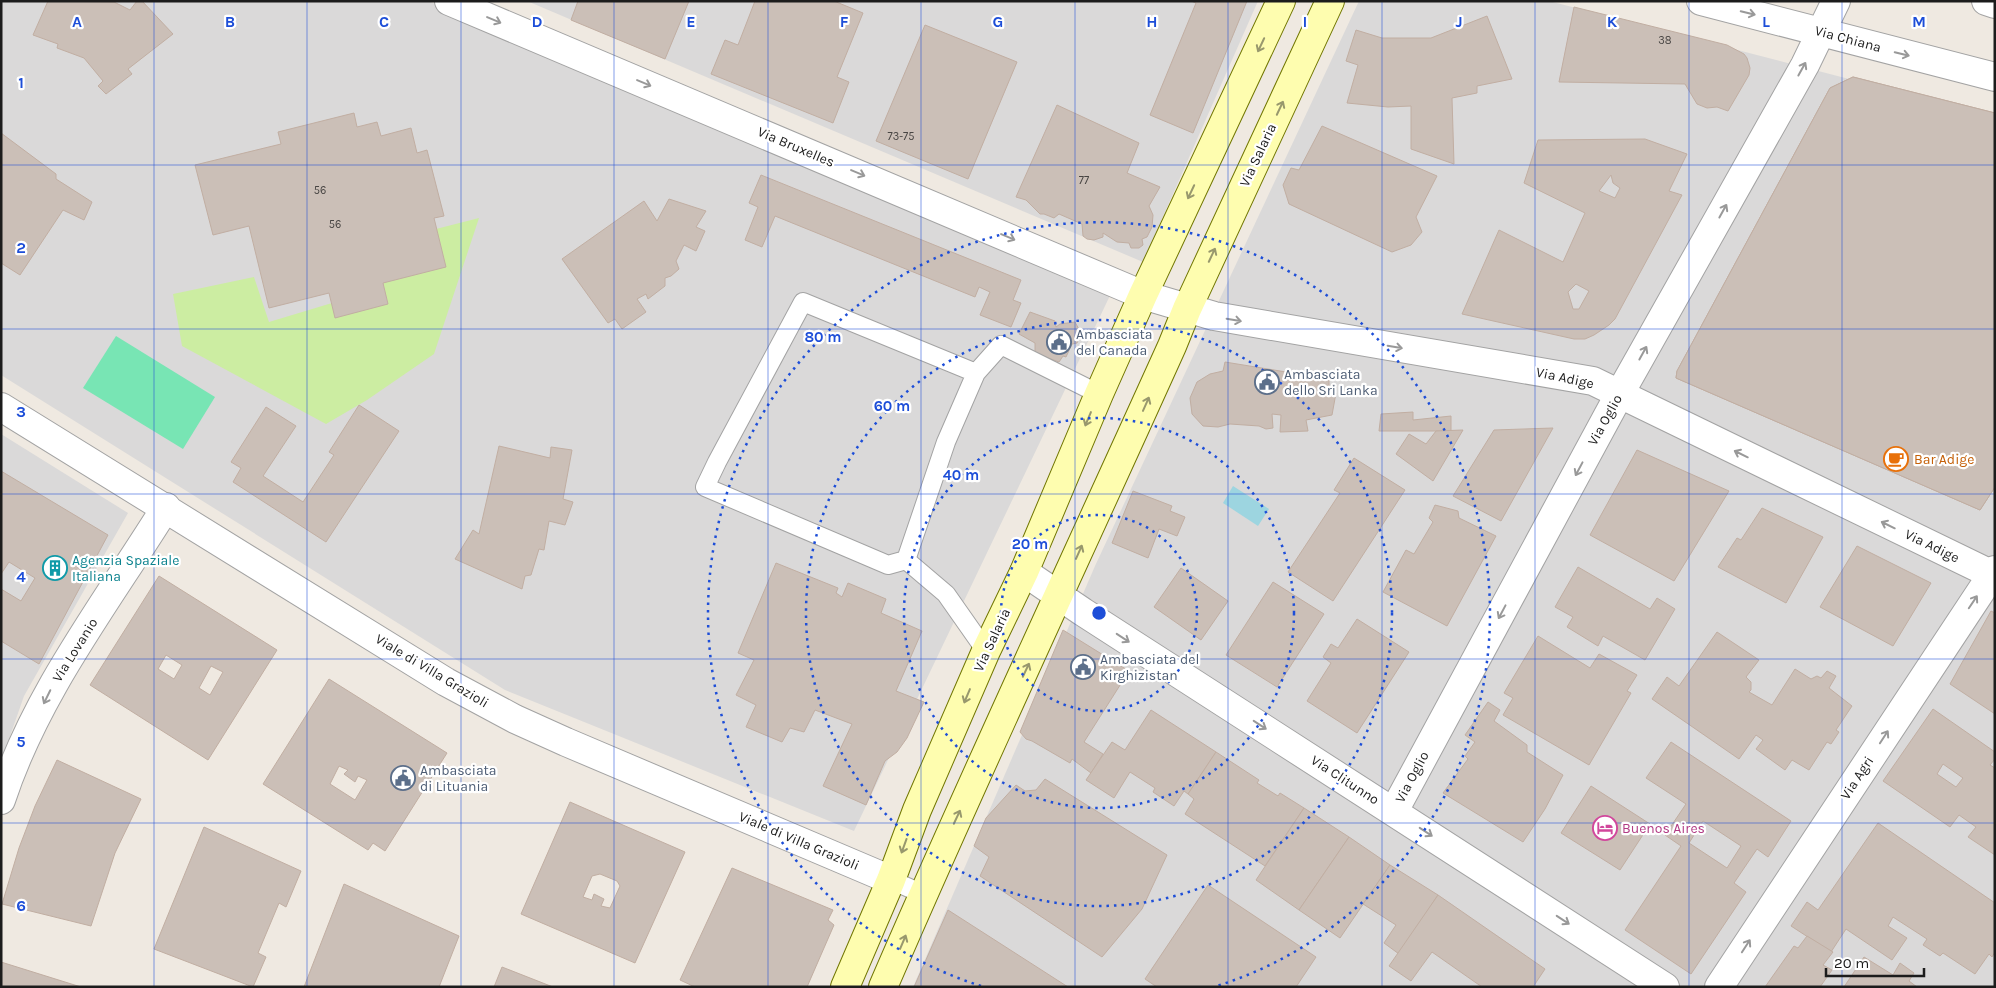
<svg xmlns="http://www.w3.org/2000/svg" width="1996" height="988" viewBox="0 0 1996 988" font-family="Karla,sans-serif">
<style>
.residential{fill:#dad9d9}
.grass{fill:#cceda2}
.pitch{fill:#78e5b4}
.water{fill:#9dd5e0}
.building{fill:#cbbfb7;stroke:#c1aea2;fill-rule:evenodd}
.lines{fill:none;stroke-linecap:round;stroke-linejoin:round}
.service-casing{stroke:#a3a3a3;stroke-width:20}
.minor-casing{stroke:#a3a3a3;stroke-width:30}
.tertiary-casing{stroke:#a3a3a3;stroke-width:30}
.secondary-casing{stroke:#717600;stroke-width:30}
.service{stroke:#fff;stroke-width:18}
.minor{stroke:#fff;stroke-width:28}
.tertiary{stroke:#fff;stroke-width:28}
.secondary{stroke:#fefdaf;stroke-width:28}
.oneway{stroke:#999}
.oneway2{stroke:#98986d}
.grid{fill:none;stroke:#1d4ed8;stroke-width:1;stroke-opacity:0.55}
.ring{fill:none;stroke:#1d4ed8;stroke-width:2.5;stroke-dasharray:2.5 5}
.labels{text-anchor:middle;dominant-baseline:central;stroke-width:4.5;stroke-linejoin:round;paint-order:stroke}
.number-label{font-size:11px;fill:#484543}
.street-label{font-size:14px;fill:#1c1c1c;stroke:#fff}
.service-label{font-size:14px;fill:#4e5e75;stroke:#fff;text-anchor:start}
.food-label{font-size:14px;fill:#c56008;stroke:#fff;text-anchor:start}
.culture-label{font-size:14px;fill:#0d838f;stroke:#fff;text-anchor:start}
.hotel-label{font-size:14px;fill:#b23c85;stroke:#fff;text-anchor:start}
.grid-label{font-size:16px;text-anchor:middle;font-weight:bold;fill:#1d4ed8;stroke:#fff;stroke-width:4.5;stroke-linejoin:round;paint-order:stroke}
.centre{fill:#1d4ed8;stroke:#fff;stroke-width:2.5}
.ring-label{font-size:15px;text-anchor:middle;font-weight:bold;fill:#1d4ed8;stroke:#fff;stroke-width:4.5;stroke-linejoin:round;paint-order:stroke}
</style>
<rect width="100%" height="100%" fill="#efe9e1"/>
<g class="residential">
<polygon points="1,1 428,1 1116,283 854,831 505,690 1,375"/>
<polygon points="527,1 1258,1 1143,262"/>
<polygon points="1359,1 1549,1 1995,117 1995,987 913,987 1095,566"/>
<polygon points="1,434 128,513 24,696 1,762"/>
</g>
<polygon class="grass" points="479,218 434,354 367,400 326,424 182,346 173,294 254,277 269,322 332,303 336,317 388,304 383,283 436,229"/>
<polygon class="pitch" points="116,336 215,397 183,449 83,388"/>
<polygon class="water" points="1233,486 1269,509 1258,526 1223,503"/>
<g class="building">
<polygon points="48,1 114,2 130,10 137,1 142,1 173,34 128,69 132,74 106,94 98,86 103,81 84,58 57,48 58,44 33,35"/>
<polygon points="578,1 689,1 665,59 571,20"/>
<polygon points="755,1 834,1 863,13 837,77 849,82 833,123 711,74 725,40 738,45"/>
<polygon points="1191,1 1247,1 1193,133 1150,115 1196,3"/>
<polygon points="1574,7 1727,45 1744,54 1747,58 1750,68 1749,75 1728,111 1717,107 1707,108 1697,104 1685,84 1559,82"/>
<polygon points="1487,16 1512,79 1477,86 1477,93 1452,98 1454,164 1411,149 1411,106 1388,107 1347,103 1358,65 1346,61 1356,30 1382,38 1431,38"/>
<polygon points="925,25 1017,62 968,179 876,141"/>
<polygon points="1853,77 1995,113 1995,187 1920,172 1896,156 1870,158 1864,172 1866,185 1856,211 1836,231 1809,276 1803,281 1803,302 1794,312 1777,338 1773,350 1785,351 1811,367 1839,380 1871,385 1920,405 1918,412 1919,420 1927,424 1951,424 1958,429 1970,427 1977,391 1995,365 1995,487 1980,510 1676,378 1677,371 1830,88"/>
<polygon points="1853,77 1995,113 1995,487 1980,510 1676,378 1677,371 1830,88"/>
<polygon points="1057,105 1139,143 1127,173 1160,187 1149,206 1153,215 1152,227 1147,237 1142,239 1143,245 1139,248 1131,248 1129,243 1117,242 1103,233 1103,237 1094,240 1087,239 1083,236 1082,224 1059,214 1054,218 1044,214 1040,214 1026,200 1016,197"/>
<polygon points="354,113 357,127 377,122 381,136 411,128 417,153 427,150 444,216 434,218 446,267 383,283 388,304 335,318 329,293 269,308 249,226 213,235 195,165 281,144 278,132"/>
<polygon points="1322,126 1437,176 1416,217 1422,232 1411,245 1392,252 1289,204 1283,185 1291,168 1299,170"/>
<polygon points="1,133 56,174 56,179 92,202 84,220 63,210 20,275 1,263"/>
<path d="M1645,139L1687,154L1669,191L1682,195L1615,319L1609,325L1594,335L1585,339H1574L1462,314L1499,230L1563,262L1585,213L1524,183L1538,140ZM1611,175L1613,183L1620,188L1615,198L1599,191ZM1576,284L1589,291L1579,309H1573L1568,292Z"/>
<polygon points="761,175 1021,280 1013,300 1021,303 1011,327 980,315 990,292 979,287 975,297 775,216 762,247 745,240 758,207 749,203"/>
<polygon points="669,199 706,211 696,227 705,231 696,251 684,245 676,261 679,269 671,276 665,278 665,286 648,299 646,294 637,299 646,312 622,329 615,319 608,323 562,259 644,201 657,221"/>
<polygon points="1030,312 1055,321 1056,327 1060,324 1075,322 1081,333 1077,343 1072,344 1066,357 1063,356 1059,362 1035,353 1035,343 1019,334"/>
<polygon points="1225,362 1329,379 1329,391 1336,393 1332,415 1306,420 1308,431 1280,432 1281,415 1272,414 1273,428 1266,429 1259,426 1230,424 1218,427 1203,426 1192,414 1190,398 1197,382 1210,374 1223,371"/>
<polygon points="359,405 399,431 326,542 233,482 241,468 231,462 266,407 296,426 263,476 303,502 334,455 329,452"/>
<polygon points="1413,412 1413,420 1451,416 1451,431 1379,431 1381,414"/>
<polygon points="1553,428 1501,521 1453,496 1494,430"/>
<polygon points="1463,430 1433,481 1396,454 1409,434 1426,444 1436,431"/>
<polygon points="499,446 550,458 551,447 572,450 563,499 573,502 565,525 549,521 544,550 539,549 531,575 525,576 522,589 455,559 473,530 479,534"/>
<polygon points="1637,450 1729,491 1674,581 1590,535"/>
<polygon points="1354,458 1405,490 1333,601 1288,572 1340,493 1334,490"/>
<polygon points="1,471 108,535 39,664 1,641 1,589 21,601 35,578 9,562 1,574"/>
<polygon points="1133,491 1172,506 1170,511 1185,517 1177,536 1159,529 1148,558 1112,543"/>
<polygon points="1435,505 1458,511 1459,518 1496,536 1447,626 1383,592 1406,550 1414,554 1433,522 1429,518"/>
<polygon points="1762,508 1823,537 1786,603 1718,567 1737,538 1741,540"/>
<polygon points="1857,546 1931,583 1893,646 1820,607"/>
<polygon points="776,563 838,588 836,593 842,597 848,583 886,599 881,613 922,631 896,691 924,702 907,738 897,752 885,761 866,805 823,786 852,724 815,710 804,732 790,728 782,742 746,727 756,705 736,695 754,660 738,653"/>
<polygon points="1578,567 1650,609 1657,598 1675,609 1645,660 1603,636 1598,646 1567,627 1573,617 1555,607"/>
<polygon points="1181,568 1228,601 1201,640 1154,607"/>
<path d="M159,576L277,650L208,760L90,685ZM166,655L182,665L174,679L158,669ZM211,666L223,672L210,695L199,688Z"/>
<polygon points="1273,582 1324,614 1277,687 1226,655"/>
<polygon points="1991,611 1995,613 1995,714 1950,684"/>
<polygon points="1357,619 1409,652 1357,733 1307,701 1331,663 1323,657 1331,644 1338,648"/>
<polygon points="1063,630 1129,671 1084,742 1103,754 1091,773 1072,759 1070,763 1032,741 1026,739 1020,732"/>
<polygon points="1717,632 1759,660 1746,677 1751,682 1751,690 1749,692 1772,705 1795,669 1811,679 1817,676 1821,678 1827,671 1836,676 1829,688 1852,706 1836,730 1839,732 1831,744 1827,742 1809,770 1792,760 1785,770 1756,749 1763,740 1756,735 1739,759 1652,699 1667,677 1679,686"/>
<polygon points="1538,636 1590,668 1599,654 1637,675 1627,691 1631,693 1589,765 1503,715 1513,698 1504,693"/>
<path d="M329,679L447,753L385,851L373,843L368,850L263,784ZM339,766L348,770L344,774L355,782L358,776L367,780L355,800L330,784Z"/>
<polygon points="1488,702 1500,710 1494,721 1527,745 1527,752 1563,775 1545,809 1523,842 1443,793 1468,759 1465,756 1475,742 1465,735"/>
<path d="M1933,709L1995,752V759L1990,765L1995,768V855L1968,837L1976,827L1959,815L1950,827L1883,781ZM1943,764L1963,778L1956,787L1937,774Z"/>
<polygon points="1151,710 1216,752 1188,794 1184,791 1174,806 1153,792 1155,788 1130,772 1114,798 1086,780 1112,742 1125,750"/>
<path d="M1671,742L1791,821L1768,857L1757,849L1734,883L1746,892L1691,974L1625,930L1681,846L1665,835L1686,804L1646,778ZM1703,821L1741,846L1727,868L1689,843Z"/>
<polygon points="1216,752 1259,780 1257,783 1278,796 1280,793 1304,808 1265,866 1185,814 1194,799 1188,794"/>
<polygon points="57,760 141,799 115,853 91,926 2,904 19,848 35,806"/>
<polygon points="1045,779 1167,855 1142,909 1102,957 980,876 989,857 974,846 986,818 1016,785 1025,791 1036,790"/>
<polygon points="1591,786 1650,824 1620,870 1561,833"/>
<path d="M570,802L685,852L635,963L521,914ZM600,874L617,881L620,886L610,908L601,906L604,899L594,894L592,900L583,897L592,876Z"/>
<polygon points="1304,808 1349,837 1299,910 1256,880"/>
<polygon points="1878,823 1995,903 1995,952 1992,957 1989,954 1975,974 1943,953 1940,956 1923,945 1927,939 1893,917 1888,926 1907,938 1892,960 1846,929 1831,952 1791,926 1807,902 1818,910"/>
<polygon points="204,827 301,871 286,907 279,903 258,953 266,957 253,987 154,949"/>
<polygon points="1349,837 1390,865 1340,938 1299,910"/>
<polygon points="1390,865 1438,895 1399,954 1384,943 1396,925 1363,904"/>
<polygon points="732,868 833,910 828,920 834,925 807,987 695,987 680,980"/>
<polygon points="344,884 459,936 439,987 304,987"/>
<polygon points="1208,885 1316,957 1296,987 1157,987 1145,979"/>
<polygon points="1438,895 1545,969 1533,987 1482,987 1432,952 1411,981 1389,966"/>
<polygon points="948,910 1068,987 914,987"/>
<polygon points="1807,936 1833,952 1823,965 1832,970 1820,987 1765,987 1794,946 1798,948"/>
<polygon points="1864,957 1893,975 1900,963 1914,973 1909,981 1917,987 1844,987"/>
<polygon points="1,962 81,987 1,987"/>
<polygon points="502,967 553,987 494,987"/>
</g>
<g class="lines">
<defs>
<g id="service">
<polyline points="976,373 803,302 717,462 705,487 888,565 906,560 946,442 976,373 1001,345 1099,394"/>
<polyline points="906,560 946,594 986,651"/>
<polyline points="891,880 923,894"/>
</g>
<g id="minor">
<polyline points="449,1 1143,295 1214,316 1593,381 1995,576"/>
<polyline points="1,407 446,682 515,719 566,742 891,880"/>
<polyline points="1024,572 1083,612 1665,987"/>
<path d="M1,800C36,693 107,602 166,507"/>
<polyline points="1394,811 1619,395 1805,65 1836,1"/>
<polyline points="1719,987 1995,570"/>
</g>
<g id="tertiary">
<polyline points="1701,1 1995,77"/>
<polyline points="1986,1 1995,4"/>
</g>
<g id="secondary">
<polyline points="845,987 891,880 917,810 986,651 1024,572 1099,394 1143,295 1281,1"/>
<path d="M883,987C976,771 1076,559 1172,346L1187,309L1330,1"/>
</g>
</defs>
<use href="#service" class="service-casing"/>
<use href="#minor" class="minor-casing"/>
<use href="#tertiary" class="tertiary-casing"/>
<use href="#secondary" class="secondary-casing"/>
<use href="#service" class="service"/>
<use href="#minor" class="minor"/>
<use href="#tertiary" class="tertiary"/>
<use href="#secondary" class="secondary"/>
</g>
<defs><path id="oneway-shaft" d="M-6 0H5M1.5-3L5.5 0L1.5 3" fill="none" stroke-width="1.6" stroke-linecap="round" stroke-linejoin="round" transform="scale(1.25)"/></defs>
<g class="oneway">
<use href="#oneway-shaft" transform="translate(1748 13) rotate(14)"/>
<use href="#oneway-shaft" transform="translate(494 20) rotate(23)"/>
<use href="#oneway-shaft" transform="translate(1902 54) rotate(14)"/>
<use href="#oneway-shaft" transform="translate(1802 69) rotate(-61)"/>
<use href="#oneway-shaft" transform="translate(644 83) rotate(23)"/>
<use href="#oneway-shaft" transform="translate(858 173) rotate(23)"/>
<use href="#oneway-shaft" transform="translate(1723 211) rotate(-61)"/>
<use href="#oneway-shaft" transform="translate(1008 237) rotate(23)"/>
<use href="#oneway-shaft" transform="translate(1234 320) rotate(10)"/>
<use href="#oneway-shaft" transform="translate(1395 347) rotate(10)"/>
<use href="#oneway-shaft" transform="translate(1643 353) rotate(-61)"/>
<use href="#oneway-shaft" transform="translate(1741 454) rotate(-154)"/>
<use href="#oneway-shaft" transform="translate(1579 469) rotate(118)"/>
<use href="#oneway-shaft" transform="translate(1888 525) rotate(-154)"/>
<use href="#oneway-shaft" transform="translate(1973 602) rotate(-56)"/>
<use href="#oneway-shaft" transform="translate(1502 612) rotate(118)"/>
<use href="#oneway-shaft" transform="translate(1123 638) rotate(33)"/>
<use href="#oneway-shaft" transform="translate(47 697) rotate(116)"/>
<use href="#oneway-shaft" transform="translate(1260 725) rotate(33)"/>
<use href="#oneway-shaft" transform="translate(1884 737) rotate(-57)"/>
<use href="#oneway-shaft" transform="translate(1426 832) rotate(33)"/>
<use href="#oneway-shaft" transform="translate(1563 920) rotate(33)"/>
<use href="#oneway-shaft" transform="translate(1746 946) rotate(-57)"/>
</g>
<g class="oneway2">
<use href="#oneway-shaft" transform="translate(1261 45) rotate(115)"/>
<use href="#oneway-shaft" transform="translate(1280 108) rotate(-65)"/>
<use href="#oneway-shaft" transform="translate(1191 192) rotate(115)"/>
<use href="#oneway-shaft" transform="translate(1212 255) rotate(-65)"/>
<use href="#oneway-shaft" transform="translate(1146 404) rotate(-66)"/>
<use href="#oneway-shaft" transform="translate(1088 419) rotate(113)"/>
<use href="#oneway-shaft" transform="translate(1079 552) rotate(-66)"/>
<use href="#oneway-shaft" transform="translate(1026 670) rotate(-65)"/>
<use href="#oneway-shaft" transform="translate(967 696) rotate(113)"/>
<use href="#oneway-shaft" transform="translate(957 817) rotate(-65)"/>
<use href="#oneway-shaft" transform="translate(904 846) rotate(110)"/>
<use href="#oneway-shaft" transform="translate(903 942) rotate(-67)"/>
</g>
<path class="grid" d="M154,1V987M307,1V987M461,1V987M614,1V987M768,1V987M921,1V987M1075,1V987M1228,1V987M1382,1V987M1535,1V987M1689,1V987M1842,1V987M1,165H1995M1,329H1995M1,494H1995M1,659H1995M1,823H1995"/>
<g class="ring">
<circle cx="1099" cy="613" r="98"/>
<circle cx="1099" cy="613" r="195"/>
<circle cx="1099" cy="613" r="293"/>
<path d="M981 986A391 391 0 1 1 1217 986"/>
</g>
<defs>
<symbol id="civic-ring" viewBox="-11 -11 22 22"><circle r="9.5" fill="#fff" stroke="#5c6f8a" stroke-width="1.5"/><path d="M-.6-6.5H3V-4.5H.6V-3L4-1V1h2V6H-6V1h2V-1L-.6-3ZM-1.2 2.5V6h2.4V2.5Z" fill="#5c6f8a"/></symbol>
<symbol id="cafe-ring" viewBox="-11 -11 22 22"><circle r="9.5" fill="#fff" stroke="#e8710a" stroke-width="1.5"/><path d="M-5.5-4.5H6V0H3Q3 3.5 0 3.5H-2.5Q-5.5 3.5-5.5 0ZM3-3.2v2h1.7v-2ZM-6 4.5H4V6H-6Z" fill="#e8710a"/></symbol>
<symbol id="building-ring" viewBox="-11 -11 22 22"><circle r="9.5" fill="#fff" stroke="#0f9aa8" stroke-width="1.5"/><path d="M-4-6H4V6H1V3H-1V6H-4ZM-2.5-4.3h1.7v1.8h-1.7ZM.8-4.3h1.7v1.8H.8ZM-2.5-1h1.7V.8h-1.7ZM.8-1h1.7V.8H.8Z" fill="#0f9aa8"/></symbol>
<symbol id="hotel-ring" viewBox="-11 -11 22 22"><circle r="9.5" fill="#fff" stroke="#d1479c" stroke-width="1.5"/><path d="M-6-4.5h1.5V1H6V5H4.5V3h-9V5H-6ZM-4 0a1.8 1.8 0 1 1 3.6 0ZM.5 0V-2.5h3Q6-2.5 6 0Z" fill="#d1479c"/></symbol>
</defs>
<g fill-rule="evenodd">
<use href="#civic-ring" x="1045" y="328" width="28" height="28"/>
<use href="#civic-ring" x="1253" y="368" width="28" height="28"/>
<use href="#cafe-ring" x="1882" y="445" width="28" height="28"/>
<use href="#building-ring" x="41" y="554" width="28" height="28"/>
<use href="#civic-ring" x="1069" y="653" width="28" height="28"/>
<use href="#civic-ring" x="389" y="764" width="28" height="28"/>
<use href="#hotel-ring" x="1591" y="814" width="28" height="28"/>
</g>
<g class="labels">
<g class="number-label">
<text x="1665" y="40">38</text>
<text x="901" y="136">73-75</text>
<text x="1084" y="180">77</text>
<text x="320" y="190">56</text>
<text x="335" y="224">56</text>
</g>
<g class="street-label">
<text transform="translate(1848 39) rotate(15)">Via Chiana</text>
<text transform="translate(796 147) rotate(23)">Via Bruxelles</text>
<text transform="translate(1258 155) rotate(-65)">Via Salaria</text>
<text transform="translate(1565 378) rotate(12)">Via Adige</text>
<text transform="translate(1605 420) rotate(-61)">Via Oglio</text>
<text transform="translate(1932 546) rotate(26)">Via Adige</text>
<text transform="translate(992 640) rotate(-65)">Via Salaria</text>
<text transform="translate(75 650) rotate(-58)">Via Lovanio</text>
<text transform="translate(432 671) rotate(31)">Viale di Villa Grazioli</text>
<text transform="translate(1412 777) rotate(-62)">Via Oglio</text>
<text transform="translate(1857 778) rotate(-57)">Via Agri</text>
<text transform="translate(1345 780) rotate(33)">Via Clitunno</text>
<text transform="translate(799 841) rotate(23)">Viale di Villa Grazioli</text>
</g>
<g class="service-label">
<text x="1076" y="334">Ambasciata<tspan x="1076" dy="16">del Canada</tspan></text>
<text x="1284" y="374">Ambasciata<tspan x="1284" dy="16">dello Sri Lanka</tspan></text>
<text x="1100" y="659">Ambasciata del<tspan x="1100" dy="16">Kirghizistan</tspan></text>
<text x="420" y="770">Ambasciata<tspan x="420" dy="16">di Lituania</tspan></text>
</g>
<g class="food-label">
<text x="1914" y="459">Bar Adige</text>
</g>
<g class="culture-label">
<text x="72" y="560">Agenzia Spaziale<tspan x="72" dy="16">Italiana</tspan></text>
</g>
<g class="hotel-label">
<text x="1622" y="828">Buenos Aires</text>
</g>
</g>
<g class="grid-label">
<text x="77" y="27">A</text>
<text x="230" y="27">B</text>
<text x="384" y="27">C</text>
<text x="537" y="27">D</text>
<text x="691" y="27">E</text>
<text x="844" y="27">F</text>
<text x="998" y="27">G</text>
<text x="1152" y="27">H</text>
<text x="1305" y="27">I</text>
<text x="1459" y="27">J</text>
<text x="1612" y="27">K</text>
<text x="1766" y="27">L</text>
<text x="1919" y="27">M</text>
<text x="21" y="88">1</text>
<text x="21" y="253">2</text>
<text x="21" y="417">3</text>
<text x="21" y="582">4</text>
<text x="21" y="747">5</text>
<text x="21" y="911">6</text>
</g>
<circle cx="1099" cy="613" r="8" class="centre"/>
<g class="ring-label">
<text x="823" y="342">80 m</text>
<text x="892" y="411">60 m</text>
<text x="961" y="480">40 m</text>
<text x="1030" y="549">20 m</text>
</g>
<rect width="1996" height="988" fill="none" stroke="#1c1c1c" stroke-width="5"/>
<path d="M1826 968v8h98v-8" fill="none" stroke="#1c1c1c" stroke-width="2.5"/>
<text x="1834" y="968" font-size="15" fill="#1c1c1c" stroke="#ffffff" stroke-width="4" paint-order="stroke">20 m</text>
</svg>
